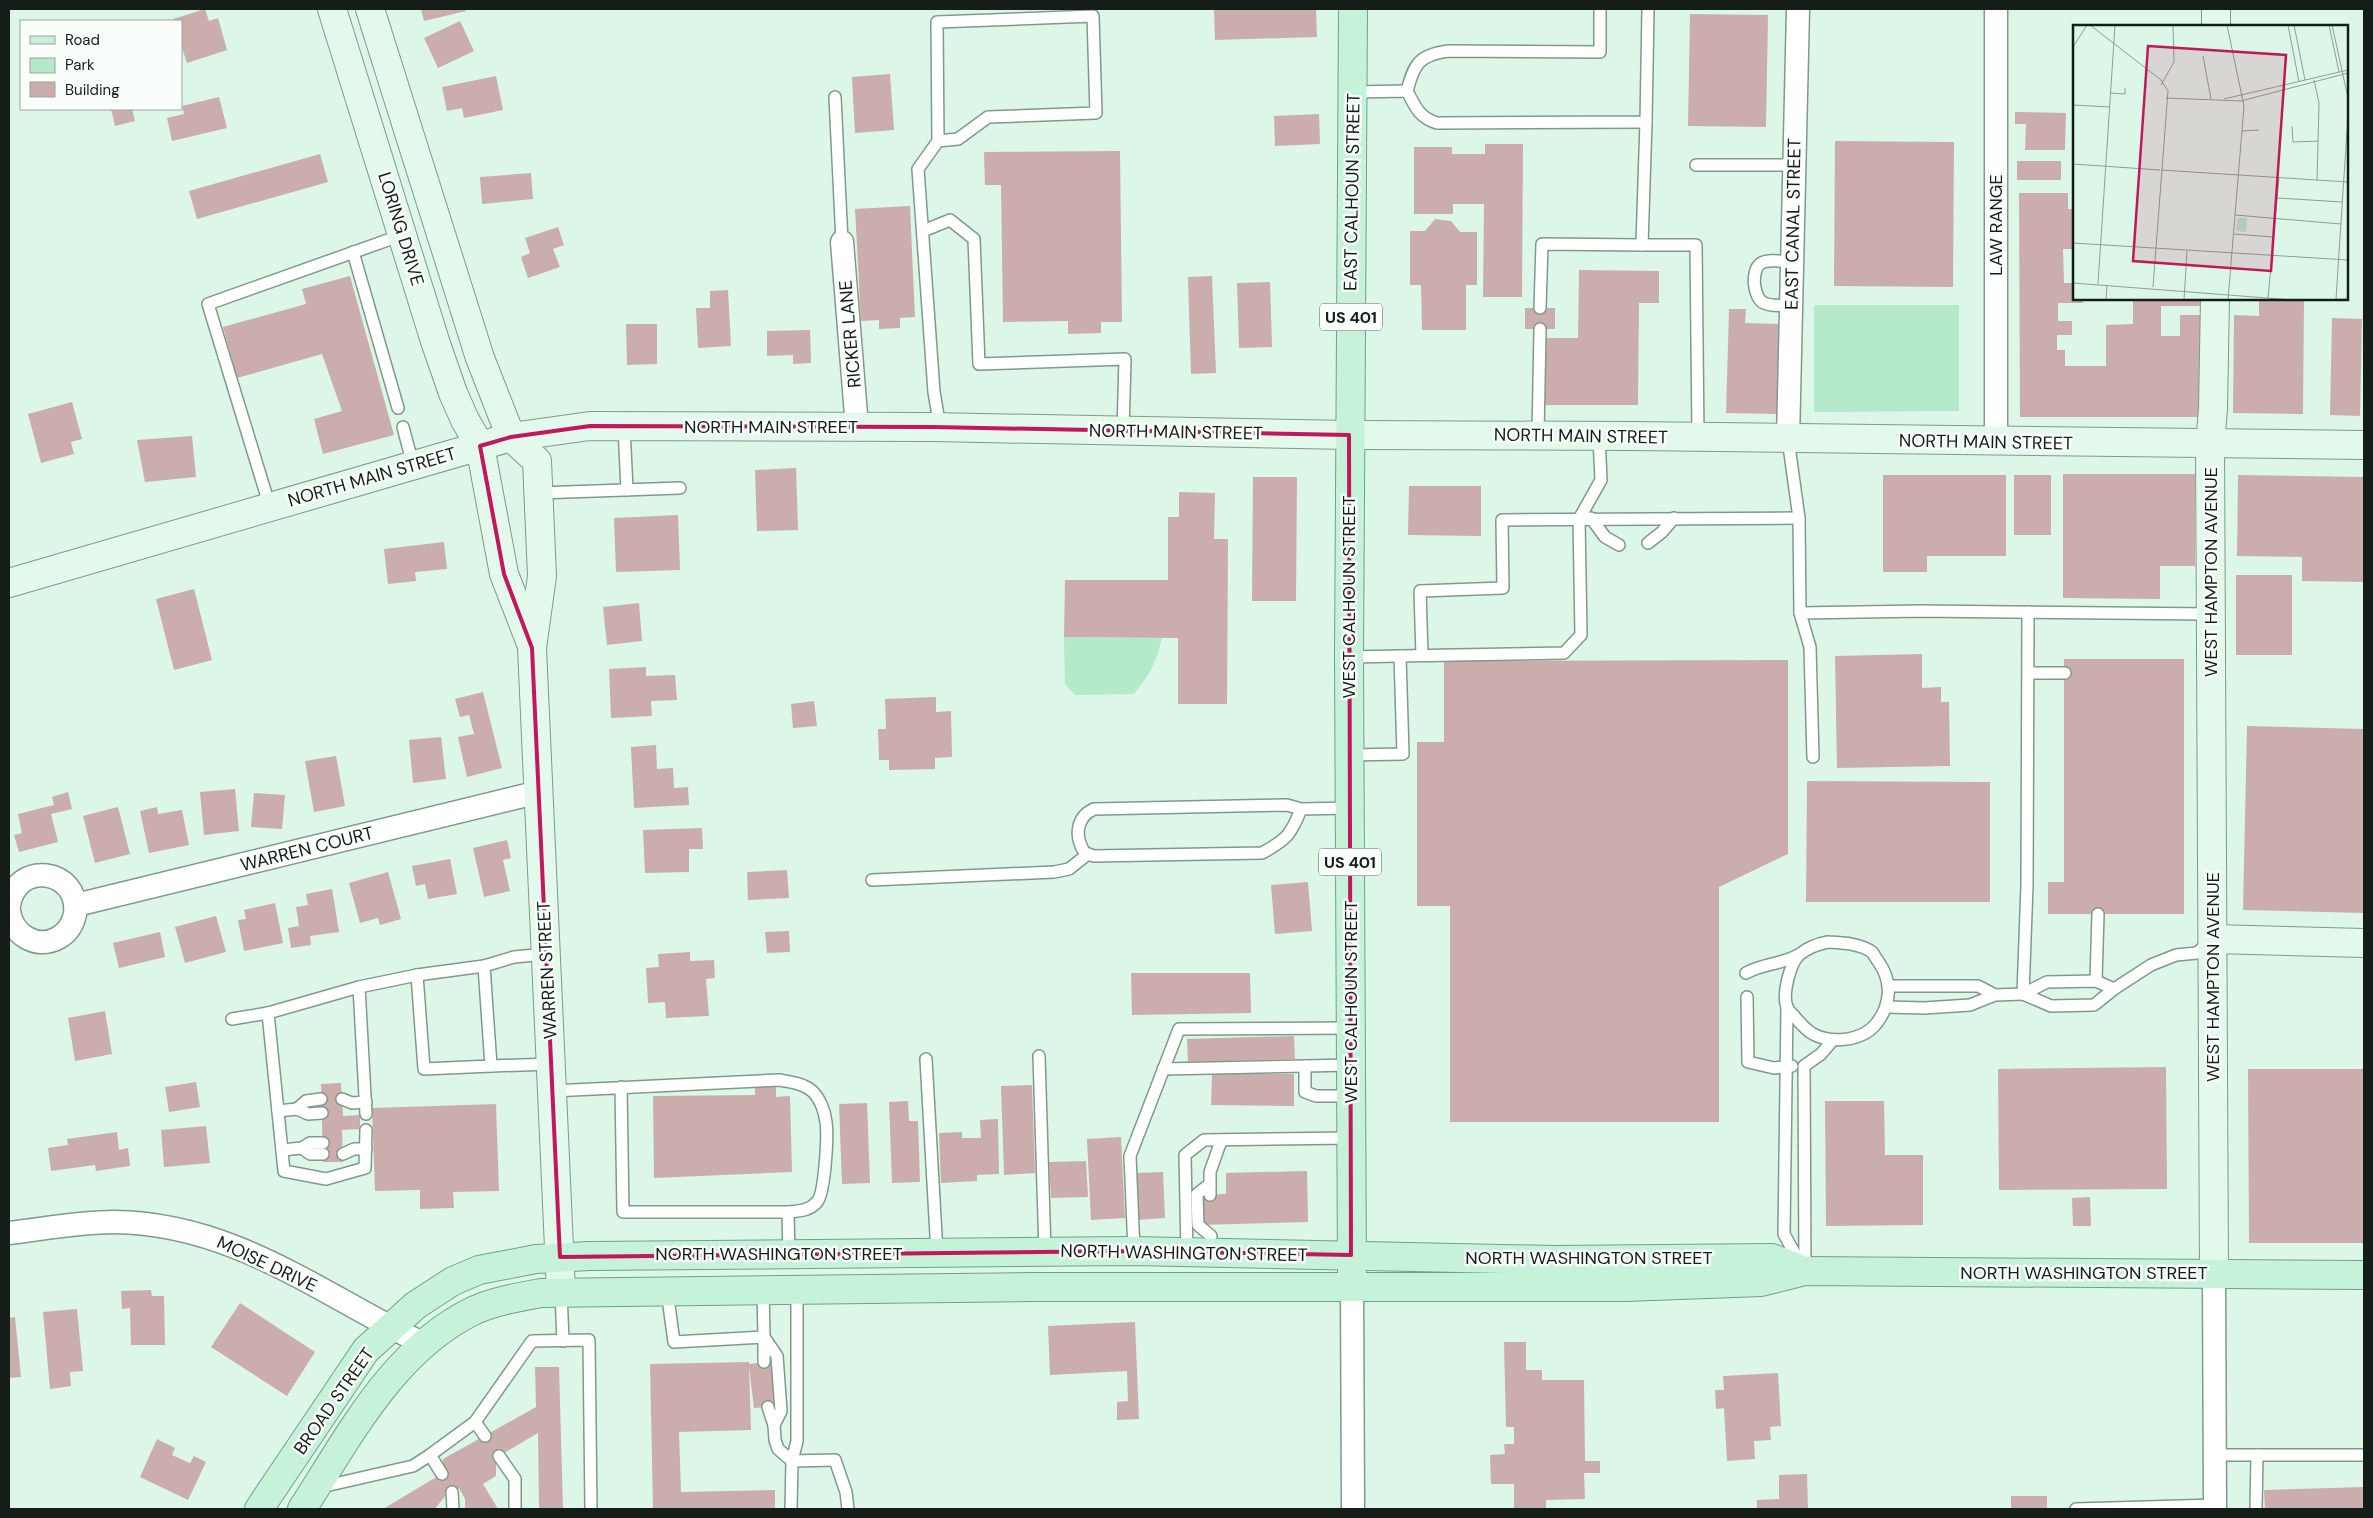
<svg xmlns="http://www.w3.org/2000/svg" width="2373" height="1518" viewBox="0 0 2373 1518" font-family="'DM Sans',sans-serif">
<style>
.green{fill:#b4e9ca}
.building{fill:#cbadae}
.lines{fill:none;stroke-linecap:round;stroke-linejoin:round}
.lane-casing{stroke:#81998b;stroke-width:14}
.street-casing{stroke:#81998b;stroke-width:25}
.secondary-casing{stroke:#81998b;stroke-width:30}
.primary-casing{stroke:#6fa285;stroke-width:30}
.lane{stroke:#fff;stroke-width:11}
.street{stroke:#fff;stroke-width:22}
.secondary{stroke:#e2f9ec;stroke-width:28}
.primary{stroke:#c6f2d9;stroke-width:28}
.marked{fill:none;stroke:#c2185b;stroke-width:4;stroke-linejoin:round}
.labels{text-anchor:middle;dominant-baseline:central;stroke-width:5;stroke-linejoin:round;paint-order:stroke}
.shield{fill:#f9fefb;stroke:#59605c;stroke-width:1}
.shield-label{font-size:16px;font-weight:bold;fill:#141d18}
.street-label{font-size:18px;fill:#141d18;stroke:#f9fefb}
.inset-road{fill:none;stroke:#8ca094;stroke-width:1}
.view{fill:#c2185b;fill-opacity:0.15;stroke:#c2185b;stroke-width:2.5}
.inset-edge{fill:none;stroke:#141d18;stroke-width:2.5}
</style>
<rect width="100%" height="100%" fill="#dcf7e7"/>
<g class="green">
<polygon points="1814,305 1959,305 1959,411 1814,412"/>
<path d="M1064,637L1162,638C1157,661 1149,676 1134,694L1075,695L1065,684Z"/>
</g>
<g class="building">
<polygon points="205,9 209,21 218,18 227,50 187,63 181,45 181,21 174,21 173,19"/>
<polygon points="421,9 465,9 466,11 424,21"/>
<polygon points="1214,9 1316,9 1317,37 1215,40"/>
<polygon points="1690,14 1768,15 1766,127 1688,126"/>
<polygon points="460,21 474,51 438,68 424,38"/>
<polygon points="890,74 894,130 855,133 852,77"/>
<polygon points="496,76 503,110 464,118 462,108 447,111 442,87"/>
<polygon points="219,97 227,128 172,141 167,118 184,114 182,106"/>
<polygon points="111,109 132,109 135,121 115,126"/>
<polygon points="2015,112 2066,113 2065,150 2025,150 2026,124 2015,124"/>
<polygon points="1319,114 1320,144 1275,146 1274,116"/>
<polygon points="1835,141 1954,142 1953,287 1834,286"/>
<polygon points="1485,144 1523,144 1522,297 1483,297 1484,204 1453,204 1453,214 1414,214 1414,147 1452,147 1452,154 1485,154"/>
<polygon points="1120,151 1122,322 1101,322 1101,333 1068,334 1068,321 1003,322 1001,185 985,185 984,152"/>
<polygon points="320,154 328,182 197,219 189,191"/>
<rect x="2017" y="161" width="44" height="19"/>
<polygon points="531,173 533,199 482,204 480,177"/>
<polygon points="2019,193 2068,193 2068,209 2074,209 2074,249 2063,249 2064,283 2074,283 2074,299 2083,299 2083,303 2058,303 2058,321 2072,321 2072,335 2057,335 2057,350 2065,350 2065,366 2106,366 2106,325 2133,324 2133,299 2203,299 2203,306 2161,306 2161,336 2180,336 2180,315 2205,315 2206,417 2020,417"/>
<polygon points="910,206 915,317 900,318 900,328 879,329 879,320 861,321 855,209"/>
<polygon points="1435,219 1451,221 1460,232 1477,232 1477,285 1466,285 1466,330 1422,330 1421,285 1410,285 1410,231 1425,231"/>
<polygon points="558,227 564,245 553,249 560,267 528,278 521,257 530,253 525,238"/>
<polygon points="1579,270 1659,271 1659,303 1639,303 1638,405 1544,405 1544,338 1578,338"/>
<polygon points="350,276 394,435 323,454 314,419 342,411 322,354 237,378 223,327 306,304 302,289"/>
<polygon points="1212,276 1216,373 1191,374 1188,277"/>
<polygon points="1270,282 1272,347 1239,348 1237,283"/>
<polygon points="728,290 731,346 698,348 696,308 710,308 710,291"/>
<polygon points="2259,300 2304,300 2303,414 2233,413 2234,315 2259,316"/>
<rect x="1525" y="308" width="30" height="21"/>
<polygon points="1729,309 1746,309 1745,323 1779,324 1777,414 1726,413"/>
<polygon points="2332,318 2362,319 2360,416 2330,415"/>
<polygon points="626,324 657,324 657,364 627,365"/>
<polygon points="810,330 811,363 793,364 793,355 767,356 767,331"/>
<polygon points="72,402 82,439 71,442 74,454 41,463 28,414"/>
<polygon points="192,436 196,477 145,482 137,440"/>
<polygon points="796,468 798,530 757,531 755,470"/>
<polygon points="2063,474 2195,474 2195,566 2160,566 2160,599 2063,598"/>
<polygon points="1883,475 2006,475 2006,556 1927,556 1927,572 1883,572"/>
<rect x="2014" y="475" width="37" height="60"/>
<polygon points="2238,475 2364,477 2364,582 2302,581 2302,557 2237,556"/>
<polygon points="1253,477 1297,477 1296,601 1252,601"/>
<polygon points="1409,486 1481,486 1481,536 1408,535"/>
<polygon points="1179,492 1215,493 1214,539 1228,539 1227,704 1178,704 1178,638 1064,637 1065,580 1168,580 1168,517 1179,517"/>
<polygon points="678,515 680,570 616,572 614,518"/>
<polygon points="444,542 447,569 415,572 416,581 388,584 384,549"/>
<rect x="2236" y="575" width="56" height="80"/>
<polygon points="194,589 212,660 174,670 156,599"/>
<polygon points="639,603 642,641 607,645 603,607"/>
<polygon points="1922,654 1922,688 1941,687 1941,702 1949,702 1950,766 1837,768 1835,656"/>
<polygon points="2064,659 2184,659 2184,914 2048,914 2048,882 2064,882"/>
<polygon points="1788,660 1788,854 1719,887 1719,1122 1450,1122 1450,906 1417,906 1417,742 1444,742 1444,661"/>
<polygon points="646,667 646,676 675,675 677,700 651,701 652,716 611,718 609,669"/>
<polygon points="483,692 502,768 467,777 458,737 474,734 469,715 460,717 455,699"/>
<polygon points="936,697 936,712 951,711 952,757 935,758 935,769 889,770 889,760 879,760 878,729 886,729 885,699"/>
<polygon points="814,701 817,726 793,728 791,704"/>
<polygon points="2247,726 2364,729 2364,913 2243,910"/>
<polygon points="441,737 446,779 413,783 409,740"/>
<polygon points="656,745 657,769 673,768 674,788 688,787 689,805 634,808 631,747"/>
<polygon points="336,756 345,806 314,812 305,761"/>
<polygon points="1807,781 1990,782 1990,902 1806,902"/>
<polygon points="235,789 239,831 204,835 200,792"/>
<polygon points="68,792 72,809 51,814 58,842 19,852 14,835 22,833 18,814 54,805 52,797"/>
<polygon points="254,793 285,795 282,829 251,827"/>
<polygon points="118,807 130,854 95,863 83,816"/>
<polygon points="157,807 158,814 182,810 189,845 149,853 140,811"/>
<polygon points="702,828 703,849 689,849 689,872 645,873 643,830"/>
<polygon points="507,840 511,858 503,860 510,891 484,897 473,848"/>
<polygon points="450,859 457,894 428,899 425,884 416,886 412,866"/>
<polygon points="787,870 789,898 748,900 747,872"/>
<polygon points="388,872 401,919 380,925 378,918 360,923 349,883"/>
<polygon points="1308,882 1312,931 1275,934 1271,885"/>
<polygon points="332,889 339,932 310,936 311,945 291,948 288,928 299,926 296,907 308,905 306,894"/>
<polygon points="275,903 283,943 244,951 238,920 246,919 244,910"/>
<polygon points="216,916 226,952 185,963 175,927"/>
<polygon points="789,931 790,952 767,953 765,932"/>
<polygon points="160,932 165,957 119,968 113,943"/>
<polygon points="690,952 690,961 714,960 715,978 706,979 709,1016 666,1018 665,1002 648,1003 646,968 659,967 658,954"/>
<polygon points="1131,973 1250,973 1251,1013 1132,1015"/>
<polygon points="105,1011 112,1054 75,1061 68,1018"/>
<polygon points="1294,1036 1295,1059 1188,1062 1187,1039"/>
<polygon points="2166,1067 2167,1189 1999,1190 1998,1069"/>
<polygon points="2248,1069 2363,1069 2364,1243 2249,1243"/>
<polygon points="1212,1074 1294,1074 1294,1106 1211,1105"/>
<polygon points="196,1082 200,1107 169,1112 165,1087"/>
<polygon points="341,1083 343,1116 360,1115 360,1129 342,1130 343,1162 323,1162 321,1084"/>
<polygon points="755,1084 776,1084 776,1097 790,1096 792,1172 654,1178 653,1096 755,1095"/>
<polygon points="1032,1085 1035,1173 1004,1175 1001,1086"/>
<polygon points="908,1101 909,1121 918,1121 920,1182 892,1183 889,1102"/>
<polygon points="1825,1101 1884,1101 1885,1155 1923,1155 1923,1225 1826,1226"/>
<polygon points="867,1103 870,1183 842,1184 839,1104"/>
<polygon points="496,1104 499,1191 453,1192 454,1208 420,1209 420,1190 375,1191 372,1108"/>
<polygon points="998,1119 999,1174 977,1175 977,1181 941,1183 939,1133 962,1132 962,1138 981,1138 980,1120"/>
<polygon points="206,1126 210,1163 164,1167 161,1130"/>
<polygon points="117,1132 119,1150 128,1148 130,1166 96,1171 95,1165 51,1171 48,1148 68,1145 67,1139"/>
<polygon points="1121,1137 1125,1218 1091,1220 1087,1139"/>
<polygon points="1086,1161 1088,1197 1051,1198 1049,1162"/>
<polygon points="1307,1171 1308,1222 1199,1225 1199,1195 1226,1194 1226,1173"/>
<polygon points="1163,1172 1165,1218 1137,1220 1135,1173"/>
<polygon points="2090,1197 2091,1226 2073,1226 2072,1198"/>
<polygon points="151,1290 152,1296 164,1296 165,1345 131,1345 130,1308 122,1309 121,1291"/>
<polygon points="240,1303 315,1352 287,1396 211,1347"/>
<polygon points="77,1309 83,1371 70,1372 71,1386 50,1389 43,1312"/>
<polygon points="15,1317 21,1377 9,1378 9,1318"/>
<polygon points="1135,1322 1139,1419 1117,1420 1117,1402 1128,1401 1127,1371 1050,1375 1048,1326"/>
<polygon points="1504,1342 1526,1342 1526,1370 1542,1370 1542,1380 1584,1380 1585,1461 1600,1461 1600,1473 1584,1473 1585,1499 1546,1500 1546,1509 1514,1509 1514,1484 1491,1484 1490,1455 1505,1454 1504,1444 1514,1444 1514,1427 1506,1427"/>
<polygon points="773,1361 777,1406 754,1408 749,1367 751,1430 679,1432 681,1492 775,1490 775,1509 653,1509 650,1364 749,1362 749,1364"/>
<polygon points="535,1367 559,1367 563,1509 539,1509 538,1433 496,1458 496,1476 483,1484 498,1509 465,1509 465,1499 459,1488 445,1496 435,1509 383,1509 443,1473 443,1459 536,1407"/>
<polygon points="1778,1373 1781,1426 1770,1427 1771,1440 1754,1441 1755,1459 1727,1461 1724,1408 1716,1409 1715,1390 1724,1390 1723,1376"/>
<polygon points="157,1439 175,1448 172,1455 190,1463 194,1456 206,1462 188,1500 140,1477"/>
<polygon points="1807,1474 1808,1509 1757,1509 1757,1500 1779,1499 1779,1475"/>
<polygon points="2364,1487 2364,1509 2265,1509 2264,1490"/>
<rect x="2011" y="1496" width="36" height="13"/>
</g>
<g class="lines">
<defs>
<g id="lane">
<path d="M1407,91C1414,64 1419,55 1448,51L1600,52V9"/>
<path d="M1353,92L1407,91C1415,106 1419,118 1437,123L1646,122L1648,9"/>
<polyline points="835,97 842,242"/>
<polyline points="1646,122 1642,245 1696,245 1698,437"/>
<polyline points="938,141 937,22 1093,16 1096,113 988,117 958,139 938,141 918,169 934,392 940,427"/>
<polyline points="1696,165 1794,165"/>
<polyline points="923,231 950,220 974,239 979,364 1125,359 1123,432"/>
<polyline points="353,252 398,408"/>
<path d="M1791,305C1782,305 1772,307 1764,303C1753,298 1751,271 1760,264C1767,258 1784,262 1792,262"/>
<polyline points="1540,308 1542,244 1642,245"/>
<polyline points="403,427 413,465"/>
<polyline points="624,427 627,490"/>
<polyline points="1538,435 1540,329"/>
<polyline points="1788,439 1799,518 1800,613 1810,647 1813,757"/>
<polyline points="539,493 680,488"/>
<polyline points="270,507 208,304 402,235"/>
<polyline points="1591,518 1605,537 1619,545"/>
<polyline points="1648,543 1662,532 1674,518"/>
<polyline points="1800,613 1921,611 2210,614"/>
<polyline points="1422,655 1420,591 1503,588 1502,520 1799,518"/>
<polyline points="1349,657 1400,656"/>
<polyline points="2029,673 2065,673"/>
<polyline points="1349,755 1403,754 1400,656 1564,653 1581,635 1579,519 1601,480 1599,437"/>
<path d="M1301,809C1291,835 1286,840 1262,853L1094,856L1085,853C1074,837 1076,817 1094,809L1287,805L1301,809L1350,808"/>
<polyline points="872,880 1054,872 1069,869 1088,854"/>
<path d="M1828,942C1841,943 1860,943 1872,952C1874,954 1876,959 1878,961C1893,982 1891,1005 1876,1024C1862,1041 1832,1044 1813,1034C1806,1030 1799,1022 1794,1016C1792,1014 1788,1010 1787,1007C1782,995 1790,962 1800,954C1809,947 1817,944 1828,942Z"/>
<path d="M1746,973C1764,963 1780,965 1798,955"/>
<polyline points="417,975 484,966"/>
<polyline points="2096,981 2098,914"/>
<polyline points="1889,986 1978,986 1995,995"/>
<polyline points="359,987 366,1114"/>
<polyline points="2023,994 2027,885 2028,612"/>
<polyline points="2023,994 2051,1006 2094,1005 2114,989 2151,965 2176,955 2197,953 2209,942"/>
<polyline points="1747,997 1748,1062 1774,1068 1792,1066"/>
<polyline points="1787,1007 1784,1234 1801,1265"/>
<polyline points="1887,1007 1924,1008 1970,1005 1995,995 2023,994 2047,982 2096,981 2114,989"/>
<polyline points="268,1013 284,1171 326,1179 365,1168 366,1130"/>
<polyline points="232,1019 268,1013 359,987 417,975 424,1069 491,1066 484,966 514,957 546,954"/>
<polyline points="1039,1056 1045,1252"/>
<polyline points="926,1059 937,1253"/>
<polyline points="491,1066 551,1064"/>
<polyline points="1305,1066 1305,1092 1316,1096 1351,1096"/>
<polyline points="1163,1069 1351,1065"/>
<path d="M552,1091L779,1080C790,1082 803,1083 812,1091C820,1098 825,1112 826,1122C828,1135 825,1193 817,1202C809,1211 799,1211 788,1212H623L621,1087"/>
<polyline points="342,1099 352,1103 366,1102"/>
<polyline points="297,1109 306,1101 321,1099"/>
<polyline points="278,1111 297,1109 308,1114 322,1113"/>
<polyline points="302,1148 310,1154 323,1154"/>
<polyline points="282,1150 302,1148 310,1143 323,1143"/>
<polyline points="343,1154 354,1149 366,1149"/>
<polyline points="1210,1184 1197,1194 1198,1225 1211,1236"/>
<polyline points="1210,1195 1210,1172 1221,1141"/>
<polyline points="788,1212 789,1254"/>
<polyline points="1134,1251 1130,1156 1179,1029 1351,1028"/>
<polyline points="1187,1253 1185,1155 1204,1140 1351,1138"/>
<polyline points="1805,1269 1804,1066 1821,1054 1833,1040"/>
<polyline points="763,1290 764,1337 777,1356 781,1411 774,1425 775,1440 778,1449 792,1461 835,1460 846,1492 848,1509"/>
<polyline points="667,1291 674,1342 764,1337 764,1362"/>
<polyline points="561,1292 563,1341"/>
<polyline points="768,1407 774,1425"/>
<polyline points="475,1422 485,1436"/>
<polyline points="430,1455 442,1474"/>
<polyline points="2215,1455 2364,1455"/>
<polyline points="499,1456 515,1479 515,1509"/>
<polyline points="321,1487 413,1466 430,1455 475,1422 532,1341 589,1340 591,1509"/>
<polyline points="452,1492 453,1509"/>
<polyline points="791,1509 792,1461 797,1441 797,1290"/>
<polyline points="2076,1509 2215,1505"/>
<polyline points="2256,1509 2257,1455"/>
</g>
<g id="street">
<polyline points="842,242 857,427"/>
<polyline points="1788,439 1798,9"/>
<polyline points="1996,442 1996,9"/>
<polyline points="76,905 539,792"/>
<path d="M9,906C15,860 80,868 75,914C73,924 67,933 58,938C36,950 12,934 9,911"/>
<path d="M9,1233C43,1229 79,1222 114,1222C234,1223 322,1295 424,1344"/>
<polyline points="2214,1274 2215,1509"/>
<polyline points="1352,1287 1353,1509"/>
</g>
<g id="secondary">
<polyline points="332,9 435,341 453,393 465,420 480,446 504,574 532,646"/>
<polyline points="370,9 480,358 511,437 537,461 542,576 532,648 561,1292"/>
<polyline points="2216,26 2216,9"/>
<polyline points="9,583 511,437 590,426 933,427 1349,435 1632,436 2364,445"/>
<polyline points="2214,939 2364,943"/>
<polyline points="2214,1274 2210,445 2213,409 2215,299"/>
</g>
<g id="primary">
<polyline points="1352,1273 1349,657 1353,9"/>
<polyline points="259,1509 366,1350 416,1305 453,1281 479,1270 536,1259 589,1256 1134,1251 1554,1260 1772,1258 1805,1271"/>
<path d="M302,1509C349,1437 393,1349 475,1310C496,1301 519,1297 541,1293L1033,1287H1626L1761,1282L1805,1271L2364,1275"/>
</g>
</defs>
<use href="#lane" class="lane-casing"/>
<use href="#street" class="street-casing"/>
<use href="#secondary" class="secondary-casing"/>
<use href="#primary" class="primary-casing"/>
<use href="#lane" class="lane"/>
<use href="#street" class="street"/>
<use href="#secondary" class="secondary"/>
<use href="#primary" class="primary"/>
</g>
<path class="marked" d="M590,426L933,427L1349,435L1351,1255L1134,1251L560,1257L532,648L504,574L480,446L511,437Z"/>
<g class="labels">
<g class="shield">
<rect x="1320" y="303.5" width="62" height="27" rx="4"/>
<rect x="1319" y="848.5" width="62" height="27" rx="4"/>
</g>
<g class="shield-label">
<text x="1351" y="317">US 401</text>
<text x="1350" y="862">US 401</text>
</g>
<g class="street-label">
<text transform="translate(1352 192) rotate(-89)">EAST CALHOUN STREET</text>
<text transform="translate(1793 224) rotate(-89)">EAST CANAL STREET</text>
<text transform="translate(1996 225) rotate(-90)">LAW RANGE</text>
<text transform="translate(401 229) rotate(73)">LORING DRIVE</text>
<text transform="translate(850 334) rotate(-95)">RICKER LANE</text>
<text x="771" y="427">NORTH MAIN STREET</text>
<text transform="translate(1176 432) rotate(1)">NORTH MAIN STREET</text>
<text transform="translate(1581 436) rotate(1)">NORTH MAIN STREET</text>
<text transform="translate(1986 442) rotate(1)">NORTH MAIN STREET</text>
<text transform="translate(372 477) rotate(-16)">NORTH MAIN STREET</text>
<text transform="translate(2211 572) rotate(-90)">WEST HAMPTON AVENUE</text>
<text transform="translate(1349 597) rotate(-90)">WEST CALHOUN STREET</text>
<text transform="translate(307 849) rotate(-14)">WARREN COURT</text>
<text transform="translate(547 970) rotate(-93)">WARREN STREET</text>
<text transform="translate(2213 977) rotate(-90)">WEST HAMPTON AVENUE</text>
<text transform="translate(1351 1002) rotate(-90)">WEST CALHOUN STREET</text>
<text transform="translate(1184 1253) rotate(1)">NORTH WASHINGTON STREET</text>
<text x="779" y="1254">NORTH WASHINGTON STREET</text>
<text x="1589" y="1258">NORTH WASHINGTON STREET</text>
<text transform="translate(267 1264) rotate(25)">MOISE DRIVE</text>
<text x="2084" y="1273">NORTH WASHINGTON STREET</text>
<text transform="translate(334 1401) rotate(-55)">BROAD STREET</text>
</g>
</g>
<g transform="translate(2073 25)">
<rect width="275" height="275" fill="#dcf7e7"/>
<path d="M164,193H174L173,207L163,206Z" fill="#b4e9ca"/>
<path class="inset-road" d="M17,0L88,55L95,66L80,262M154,0L171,81L155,275M215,0L226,57M221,0L232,55M256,0L266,47M259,0L275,73M0,22L14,0M130,31L138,74M241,55L246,78L244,156M88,60L101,37L100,0M37,68L52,69V63M93,73L168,76L275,48M151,74L275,45M0,80L37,82M219,101L220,117L246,116M169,106L186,105M0,139L87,145M88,145L275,157M205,173L269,177M162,190L268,199M161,209L201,212M0,218L275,235M0,258L220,275M25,259L42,0M195,273L206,153M263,274L275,90M33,275L34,260M111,275L114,226M247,275L275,274"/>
<path class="view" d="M75,21L213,30L198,246L60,236Z"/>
<rect width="275" height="275" class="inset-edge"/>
</g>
<rect width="2373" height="1518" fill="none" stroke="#141d18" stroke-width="20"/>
<rect x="20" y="20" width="162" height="90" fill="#f9fefb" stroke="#9da4a0"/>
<rect x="30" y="36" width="25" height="8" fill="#c6f2d9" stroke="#9da4a0"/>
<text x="65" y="45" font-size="15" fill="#141d18">Road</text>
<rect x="30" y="58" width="25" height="15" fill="#b4e9ca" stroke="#9da4a0"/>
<text x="65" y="70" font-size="15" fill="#141d18">Park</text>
<rect x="30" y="82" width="25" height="15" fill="#cbadae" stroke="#9da4a0"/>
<text x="65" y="95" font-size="15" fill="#141d18">Building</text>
</svg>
